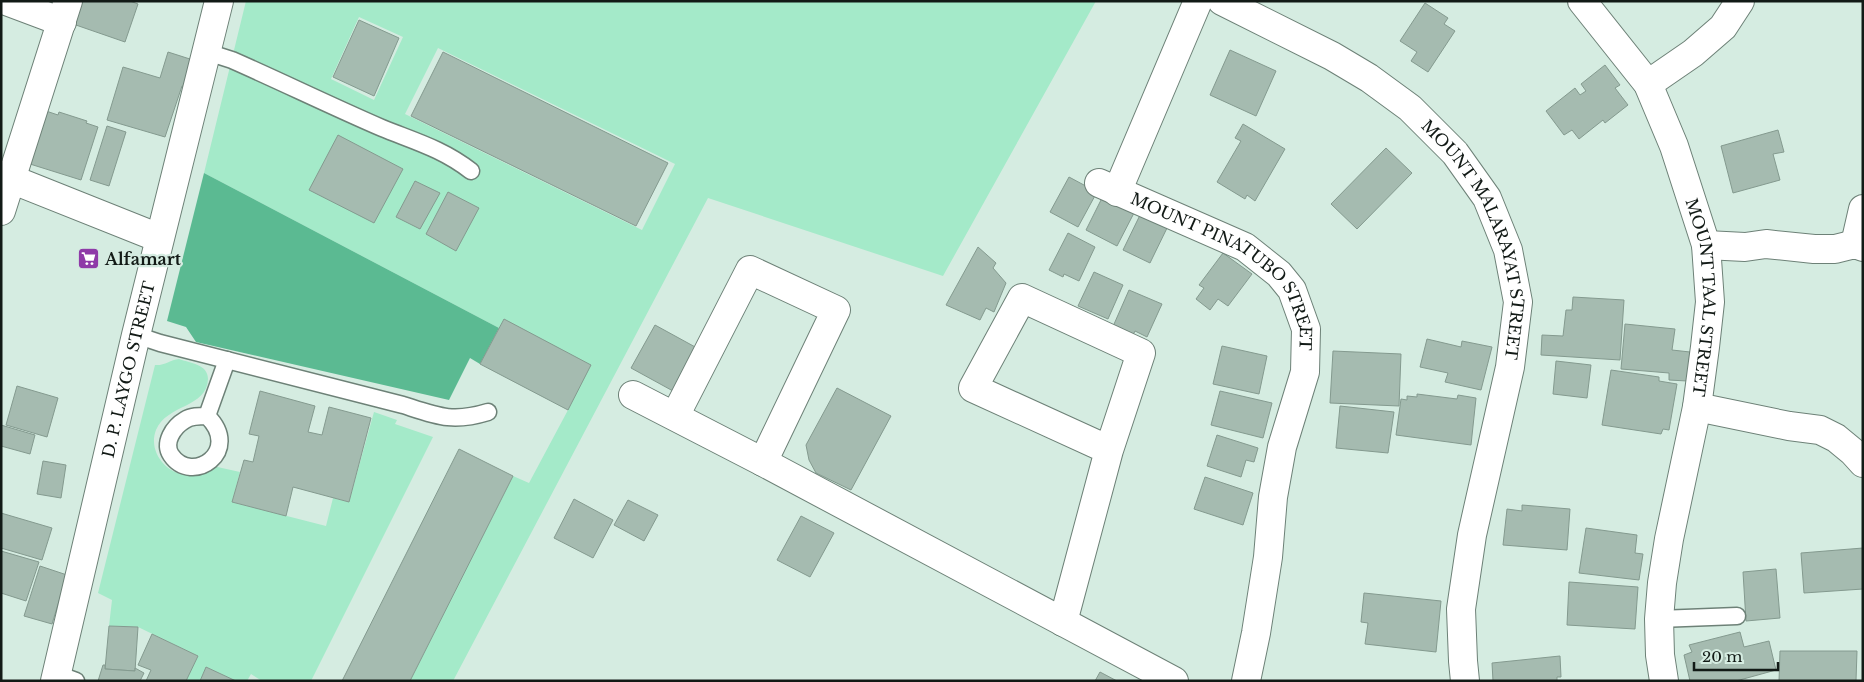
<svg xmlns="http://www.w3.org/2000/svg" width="1864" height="682" viewBox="0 0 1864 682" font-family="'Libre Baskerville',serif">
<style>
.green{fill:#a4eac9;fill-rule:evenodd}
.forest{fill:#5bba92}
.building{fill:#a5bbb0;stroke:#849a8f}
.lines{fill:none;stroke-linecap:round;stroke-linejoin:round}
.service-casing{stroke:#6d8177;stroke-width:19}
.minor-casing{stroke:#6d8177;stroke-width:30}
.secondary-casing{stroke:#6d8177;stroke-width:30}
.service{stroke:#fff;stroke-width:16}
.minor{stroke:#fff;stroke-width:28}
.secondary{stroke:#fff;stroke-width:28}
.labels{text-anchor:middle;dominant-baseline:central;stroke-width:4.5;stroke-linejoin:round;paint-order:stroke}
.street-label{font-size:16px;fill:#121a16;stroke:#d5ece1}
.poi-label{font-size:16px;font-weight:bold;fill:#121a16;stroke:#d5ece1;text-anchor:start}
</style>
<rect width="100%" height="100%" fill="#d5ece1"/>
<g class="green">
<path d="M246,1H1096L943,276L708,198L453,681H410L513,476L529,483L568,410L504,319L499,328L204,173ZM359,17L403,37L374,100L331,79ZM438,48L675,164L642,230L405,114Z"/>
<path d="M179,359C190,363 208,364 208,379C207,408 167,404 156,430C147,453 169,478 193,475C200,474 207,470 213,466L240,472L232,502L326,526L333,498L349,502L374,412L397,420L395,424L433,437L311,681H262L251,674L247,681H236L206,667L200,681H186L198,656L138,627L109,626L112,600L98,593L155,365C164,366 170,360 179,359Z"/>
</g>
<polygon class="forest" points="204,173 499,328 480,364 470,358 449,400 196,342 186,327 167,321"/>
<g class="building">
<polygon points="81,1 130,1 138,4 125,42 73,24"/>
<polygon points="1425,3 1448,18 1444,24 1455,31 1428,72 1411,61 1417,52 1400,41"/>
<polygon points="359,20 399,38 374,96 333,77"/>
<polygon points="1230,50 1276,71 1256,116 1210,95"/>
<polygon points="168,52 193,60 185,87 182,86 165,137 107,120 123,67 160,78"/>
<polygon points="443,52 668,163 636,226 411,116"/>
<polygon points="1605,65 1620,85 1615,88 1628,105 1605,123 1603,120 1579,139 1572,130 1564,135 1546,111 1575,88 1580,95 1586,91 1581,84"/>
<polygon points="46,111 58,115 59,112 87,121 86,123 98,127 81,180 30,164"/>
<polygon points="1243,124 1285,149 1255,201 1247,195 1245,199 1217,182 1241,141 1235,138"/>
<polygon points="107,126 126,132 109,186 90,180"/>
<polygon points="1778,130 1784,152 1773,154 1780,180 1733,193 1721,146"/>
<polygon points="338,135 403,169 374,223 309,190"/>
<polygon points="1386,148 1412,173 1357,229 1331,204"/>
<polygon points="1069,177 1097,192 1078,227 1050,212"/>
<polygon points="415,181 440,193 420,229 396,217"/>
<polygon points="448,192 479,208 456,251 426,234"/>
<polygon points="1104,194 1135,211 1117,246 1086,230"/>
<polygon points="1141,213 1168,226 1150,263 1123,250"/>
<polygon points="1068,233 1095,247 1079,281 1064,274 1063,277 1049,270"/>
<polygon points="978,247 996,263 993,268 1006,283 994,312 986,308 980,320 946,305"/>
<polygon points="1223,253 1252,274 1228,306 1218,299 1210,310 1196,299 1204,288 1199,285"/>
<polygon points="1094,272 1123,285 1108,319 1078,306"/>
<polygon points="1129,290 1162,304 1147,337 1135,331 1131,339 1111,331"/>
<polygon points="1573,297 1624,300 1620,360 1541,355 1542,335 1563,336 1566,310 1572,310"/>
<polygon points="504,319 591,365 568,410 480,364"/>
<polygon points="1625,324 1675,329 1672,350 1690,352 1687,381 1669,380 1669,373 1621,369"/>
<polygon points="655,325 697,348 673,391 631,368"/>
<polygon points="1427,339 1461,347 1462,341 1492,347 1481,390 1445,382 1448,373 1420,367"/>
<polygon points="1222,346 1267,356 1259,394 1213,384"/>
<polygon points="1333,351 1401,354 1399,406 1330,403"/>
<polygon points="1556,361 1591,365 1587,398 1553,394"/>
<polygon points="1611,370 1659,377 1659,381 1677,384 1669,430 1663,429 1661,434 1602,425"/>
<polygon points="17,386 58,398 47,437 6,425"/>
<polygon points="837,388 891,416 851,490 816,473 809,460 806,445"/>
<polygon points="260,391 315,406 308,432 322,435 329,407 371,418 349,502 293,487 286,516 232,502 244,460 253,462 259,436 249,434"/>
<polygon points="1220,391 1272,403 1263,438 1211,425"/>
<polygon points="1417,394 1457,399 1458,395 1476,398 1471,445 1396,435 1401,399 1407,400 1407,396 1417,397"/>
<polygon points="1340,406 1394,412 1388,453 1336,448"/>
<polygon points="1,425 35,435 30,454 1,446"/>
<polygon points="1217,435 1258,448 1254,462 1246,460 1241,477 1207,466"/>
<polygon points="459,449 513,476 410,681 342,681"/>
<polygon points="43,461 66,465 61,498 37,494"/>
<polygon points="1205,477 1253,493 1243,525 1194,509"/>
<polygon points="574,499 613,520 593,558 554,538"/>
<polygon points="628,500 658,515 644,541 614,525"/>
<polygon points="1522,505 1570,509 1567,550 1503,545 1507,509 1522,511"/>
<polygon points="1,513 52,528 42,560 1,548"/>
<polygon points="801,516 834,533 810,577 777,560"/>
<polygon points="1586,528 1637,535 1635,553 1643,554 1639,580 1579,573"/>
<polygon points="1863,548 1863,589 1804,593 1801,553"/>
<polygon points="1,551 39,562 26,601 1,593"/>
<polygon points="40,566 67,575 52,624 24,616"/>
<polygon points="1776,569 1780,618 1746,621 1743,572"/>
<polygon points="1569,582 1638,587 1635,629 1567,625"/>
<polygon points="1364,593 1441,601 1436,652 1365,644 1368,623 1361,622"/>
<polygon points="109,626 138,627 135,671 105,669"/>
<polygon points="1740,632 1744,647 1769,641 1776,670 1736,681 1690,681 1684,655 1692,652 1689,645"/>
<polygon points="152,634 198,656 186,681 146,681 151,670 138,665"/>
<polygon points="1780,651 1857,651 1856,681 1779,681"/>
<polygon points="1560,656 1561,677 1557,677 1557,681 1493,681 1492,663"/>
<polygon points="103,665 105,665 105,669 135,671 135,668 144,673 140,681 98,681"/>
<polygon points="206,667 236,681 200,681"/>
<polygon points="1100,672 1117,681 1095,681"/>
</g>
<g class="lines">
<defs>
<g id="service">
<path d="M207,52L232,60C282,82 331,106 382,128C414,141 443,149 471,171"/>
<path d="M136,335L160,343L403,405C437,416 452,423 488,412"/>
<path d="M207,416C243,451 192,486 171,455C163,443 173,427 185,420C191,416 199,416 207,416L227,360"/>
<polyline points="1659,619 1737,616"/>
<polyline points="57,674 76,681"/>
</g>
<g id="minor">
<polyline points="6,1 62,22"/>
<path id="s1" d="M1222,1L1332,56L1369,78L1410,108L1455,153L1487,198L1508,250L1518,302L1510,367L1472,535L1461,609L1463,661L1465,681"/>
<path id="s2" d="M1582,1L1648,84L1674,146L1706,245L1710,302L1705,347L1697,407L1669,539L1662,583L1659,619L1660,655L1664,681"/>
<polyline points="1648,84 1693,53 1723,27 1740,1"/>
<polyline points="1,175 159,238"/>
<path id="s3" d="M1099,183L1245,247L1279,274L1292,290L1306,329L1305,372L1282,447L1273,497L1268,557L1256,633L1246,681"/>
<polyline points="1117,192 1198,1"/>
<polyline points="1,211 68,1"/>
<polyline points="1855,244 1863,209"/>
<polyline points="1706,245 1745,247 1766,244 1814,249 1835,249 1855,244 1863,247"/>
<polyline points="633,395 763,462 1174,681"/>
<polyline points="1697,407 1789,426 1820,430 1836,438 1853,452 1863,463"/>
<polyline points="675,416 750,270 836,310 763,462"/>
<polyline points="1063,622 1109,450 1141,353 1022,298 973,388 1109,450"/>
</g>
<g id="secondary">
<path id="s4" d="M55,681L136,335L219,1"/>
</g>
</defs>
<use href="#service" class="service-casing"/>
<use href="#minor" class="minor-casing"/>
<use href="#secondary" class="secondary-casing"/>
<use href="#service" class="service"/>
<use href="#minor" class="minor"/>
<use href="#secondary" class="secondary"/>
</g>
<defs>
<symbol id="supermarket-square" viewBox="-11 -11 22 22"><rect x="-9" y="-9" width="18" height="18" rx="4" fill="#8e3aa8" stroke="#d5ece1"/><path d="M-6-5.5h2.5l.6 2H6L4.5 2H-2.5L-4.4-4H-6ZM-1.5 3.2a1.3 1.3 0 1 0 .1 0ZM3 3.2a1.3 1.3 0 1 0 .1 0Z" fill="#fff"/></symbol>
</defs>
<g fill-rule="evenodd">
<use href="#supermarket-square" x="76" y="246" width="25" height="25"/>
</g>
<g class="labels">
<g class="street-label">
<text stroke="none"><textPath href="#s1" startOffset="370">MOUNT MALARAYAT STREET</textPath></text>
<text stroke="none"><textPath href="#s3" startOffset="161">MOUNT PINATUBO STREET</textPath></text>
<text stroke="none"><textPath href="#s2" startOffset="329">MOUNT TAAL STREET</textPath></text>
<text stroke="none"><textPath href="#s4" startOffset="320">D. P. LAYGO STREET</textPath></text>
</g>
<g class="poi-label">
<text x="105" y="259">Alfamart</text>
</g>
</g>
<rect width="1864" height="682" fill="none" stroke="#121a16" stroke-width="5"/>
<path d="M1694 662v8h84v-8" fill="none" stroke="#121a16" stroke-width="2.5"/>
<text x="1702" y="662" font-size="15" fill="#121a16" stroke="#d5ece1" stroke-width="4" paint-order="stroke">20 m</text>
</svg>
